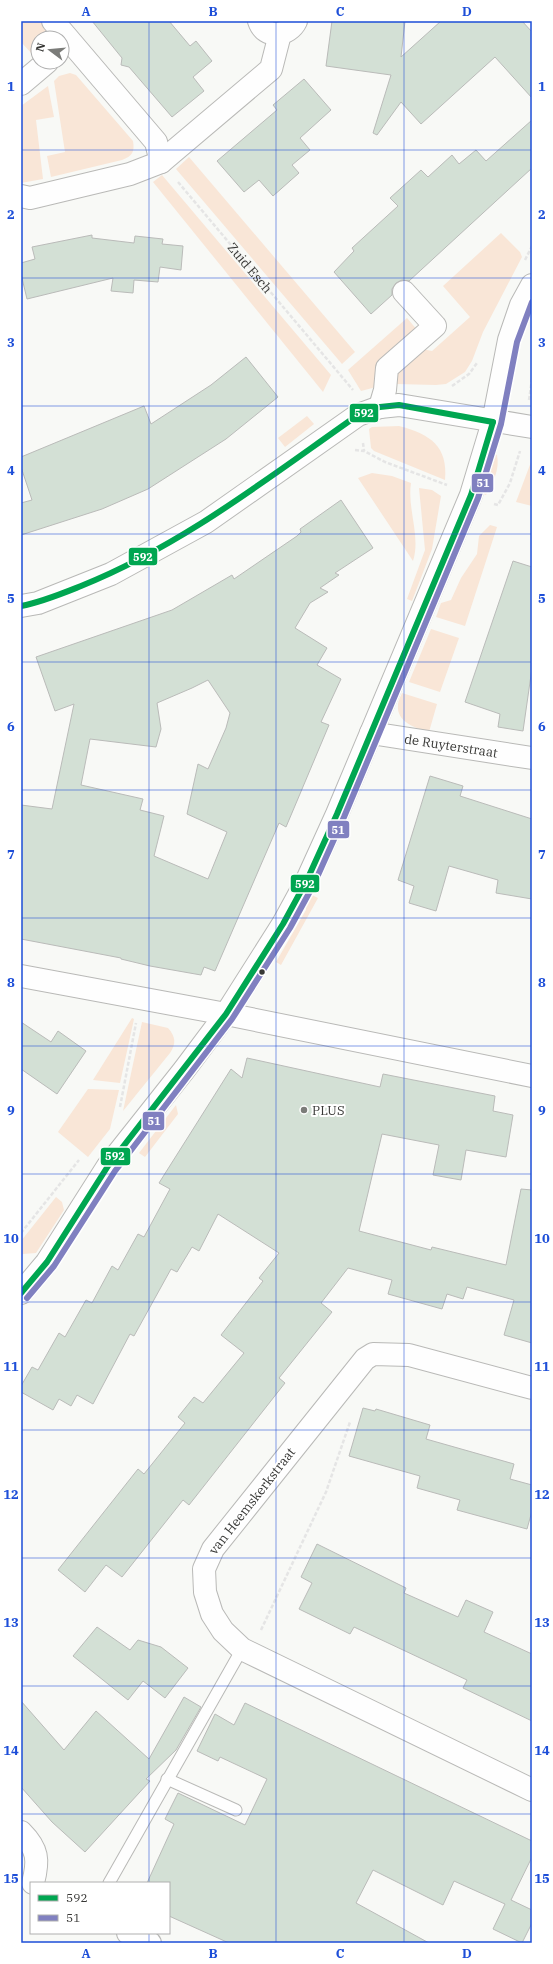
<svg xmlns="http://www.w3.org/2000/svg" width="553" height="1964" viewBox="0 0 553 1964" font-family="'IBM Plex Serif',serif">
<style>
.green{fill:#f9e6d7}
.building{fill:#d3e0d5;stroke:#babbb9;fill-rule:evenodd}
.lines{fill:none;stroke-linecap:round;stroke-linejoin:round}
.service-casing{stroke:#b9b9b7;stroke-width:13}
.minor-casing{stroke:#b9b9b7;stroke-width:24}
.tertiary-casing{stroke:#b9b9b7;stroke-width:24}
.path{stroke:#e5e5e5;stroke-width:2.5;stroke-dasharray:4 2;stroke-linecap:butt}
.service{stroke:#fefefe;stroke-width:11}
.minor{stroke:#fefefe;stroke-width:22}
.tertiary{stroke:#fefefe;stroke-width:22}
.bus-1-casing{stroke:#fff;stroke-width:9}
.bus-2-casing{stroke:#fff;stroke-width:9}
.bus-1{stroke:#00a651;stroke-width:6}
.bus-2{stroke:#8080c0;stroke-width:6}
.grid{fill:none;stroke:#1d4ed8;stroke-width:1;stroke-opacity:0.55}
.bus-dot{fill:#383836;stroke:#fff;stroke-width:1.5}
.poi-dot{fill:#7b7c79;stroke:#fff;stroke-width:1.5}
.labels{text-anchor:middle;dominant-baseline:central;stroke-width:4;stroke-linejoin:round;paint-order:stroke}
.street-label{font-size:13px;fill:#383836;stroke:#fff}
.poi-label{font-size:13px;fill:#383836;stroke:#fff;text-anchor:start}
.line-badge{stroke:#fff;stroke-width:1.5}
.badge-label{font-size:11px;text-anchor:middle;font-weight:bold;fill:#fff}
.neatline{fill:none;stroke:#1d4ed8;stroke-width:1.5}
.grid-label{font-size:13px;text-anchor:middle;font-weight:bold;fill:#1d4ed8}
</style>
<rect width="100%" height="100%" fill="#f8f9f6"/>
<g class="green">
<polygon points="21,21 40,21 48,31 50,38 38,38 38,52 34,56 21,42"/>
<path d="M70,73L76,75L133,141C135,152 132,156 122,160L51,177L47,156L65,152L54,81L59,76Z"/>
<polygon points="48,86 54,117 36,120 43,179 21,183 21,106"/>
<polygon points="189,157 355,352 342,364 176,169"/>
<polygon points="162,175 331,375 323,392 153,182"/>
<polygon points="501,233 520,252 522,257 483,332 472,361 465,372 446,384 436,385 395,384 394,375 422,349 432,351 470,317 443,286"/>
<polygon points="407,318 418,331 380,386 361,391 348,370"/>
<polygon points="307,416 314,424 285,447 278,438"/>
<path d="M399,426C430,434 448,446 445,480L374,451L371,448L369,429L372,427Z"/>
<polygon points="532,451 532,506 516,502 531,462"/>
<path d="M492,452L497,455C500,469 493,483 486,495L465,486Z"/>
<path d="M372,473L392,476L411,483C407,509 421,536 413,561L358,478Z"/>
<polygon points="419,488 432,490 441,496 432,549 412,601 407,599 425,550"/>
<polygon points="490,525 497,527 465,626 436,617 441,603 451,600 461,578 477,554 479,536"/>
<polygon points="431,629 459,638 440,692 409,682"/>
<path d="M402,693L437,704L429,732C417,729 396,722 398,705C398,701 401,696 402,693Z"/>
<polygon points="312,895 318,898 281,965 276,962 306,910 306,905"/>
<polygon points="132,1018 134,1019 120,1083 93,1080"/>
<path d="M142,1022L168,1028C176,1037 176,1044 170,1053L123,1111Z"/>
<polygon points="88,1089 119,1090 110,1129 88,1157 58,1132"/>
<polygon points="176,1105 178,1114 145,1157 139,1153"/>
<polygon points="56,1197 62,1202 64,1210 36,1253 23,1254 21,1257 21,1241"/>
</g>
<g class="building">
<polygon points="92,21 169,21 190,46 196,41 212,61 193,77 204,91 172,117 129,67 121,65 122,58"/>
<polygon points="332,21 405,21 401,57 441,21 522,21 532,32 532,98 495,57 421,124 401,102 377,135 373,133 391,75 326,66"/>
<polygon points="304,79 331,110 300,138 310,150 292,165 299,173 273,196 259,180 244,192 217,161 277,110 273,105"/>
<polygon points="532,120 532,168 409,281 402,280 396,283 392,289 392,295 371,314 334,272 354,251 352,248 398,206 390,198 421,170 428,177 452,155 459,164 476,150 486,161"/>
<polygon points="92,235 92,238 134,243 135,236 163,239 162,244 183,246 181,270 160,267 158,282 134,280 133,293 111,291 113,278 27,299 21,274 21,263 35,259 32,247"/>
<polygon points="246,357 278,397 226,439 148,489 102,509 21,535 21,503 32,500 21,467 21,457 144,406 151,424 211,385"/>
<path d="M341,500L373,548L335,573L339,575L320,588L328,592L310,603L295,628L327,648L317,665L341,679L321,722L329,725L297,801L286,827L279,823L215,971L204,967L201,975L150,966L121,959V958L21,939V805L52,809L74,704L55,711L36,657L172,610L232,575L234,579L297,536L301,532L300,529ZM208,680L230,713L226,728L208,769L198,764L187,814L227,832L208,879L154,856L164,816L140,810L143,799L81,785L90,739L156,747L161,729L157,703L192,688Z"/>
<polygon points="513,561 532,567 532,668 523,731 498,727 500,714 465,702"/>
<polygon points="430,776 463,786 460,796 532,819 532,899 496,893 498,880 449,866 436,911 409,903 414,886 398,880"/>
<polygon points="21,1022 51,1042 58,1031 86,1051 57,1094 21,1069"/>
<polygon points="247,1058 380,1087 383,1074 495,1096 493,1111 513,1115 506,1157 466,1150 461,1180 433,1175 439,1145 382,1134 359,1231 431,1250 432,1247 506,1265 521,1189 532,1190 532,1343 504,1335 514,1300 467,1287 463,1299 447,1294 442,1309 388,1294 392,1280 348,1268 321,1303 332,1312 279,1378 285,1383 189,1505 183,1500 122,1577 106,1565 85,1592 58,1570 138,1469 144,1474 185,1423 178,1417 194,1397 203,1403 244,1353 221,1335 263,1281 259,1278 279,1253 218,1214 199,1251 192,1247 177,1272 171,1269 134,1336 130,1334 93,1404 77,1395 71,1406 59,1399 53,1410 21,1392 21,1386 32,1367 38,1370 59,1333 65,1337 86,1300 92,1303 112,1266 118,1270 138,1234 144,1237 170,1189 159,1183 231,1069 242,1078"/>
<polygon points="363,1408 375,1411 376,1409 430,1425 426,1439 514,1464 510,1479 532,1485 532,1511 527,1529 457,1510 460,1500 417,1488 420,1476 349,1456"/>
<polygon points="317,1544 406,1588 404,1593 458,1617 466,1600 493,1612 484,1632 532,1654 532,1721 463,1688 467,1680 354,1627 350,1634 299,1609 312,1583 301,1577"/>
<polygon points="97,1627 130,1650 138,1640 161,1647 188,1668 165,1698 143,1681 128,1700 73,1656"/>
<polygon points="184,1697 201,1707 176,1750 146,1779 150,1781 85,1852 52,1822 21,1787 21,1701 64,1750 96,1711 149,1759"/>
<polygon points="245,1703 532,1841 532,1857 511,1900 532,1910 532,1923 522,1943 493,1929 505,1904 454,1881 443,1905 373,1870 356,1903 429,1943 229,1943 169,1916 169,1883 147,1883 174,1824 165,1819 178,1793 245,1825 267,1779 220,1757 218,1761 197,1751 215,1714 234,1725"/>
</g>
<g class="lines">
<defs>
<g id="service">
<polyline points="167,1779 236,1810"/>
<polyline points="109,1883 242,1649"/>
</g>
<g id="minor">
<polyline points="53,21 156,142 161,162"/>
<path d="M259,21C265,40 289,36 296,21"/>
<polyline points="21,84 47,62"/>
<polyline points="21,196 30,198 130,174 161,162 271,69 280,34"/>
<polyline points="380,407 385,390 387,368 435,326 404,292"/>
<polyline points="21,606 38,603 111,574 206,522 358,415 380,407 399,405 532,427"/>
<path id="s2" d="M371,733L532,758"/>
<polyline points="21,976 226,1014 532,1076"/>
<polyline points="532,1388 409,1355 373,1354 365,1359 213,1549 204,1569 205,1592 212,1614 223,1631 242,1649 532,1790"/>
<path d="M21,1832C38,1849 39,1860 33,1883"/>
<polyline points="128,1933 150,1943"/>
</g>
<polyline id="tertiary" points="21,1293 47,1262 108,1166 184,1070 226,1014 283,924 307,880 337,814 471,495 493,422 509,340 521,305 532,285"/>
</defs>
<use href="#service" class="service-casing"/>
<use href="#minor" class="minor-casing"/>
<use href="#tertiary" class="tertiary-casing"/>
<g class="path">
<path id="s1" d="M178,182L353,390"/>
<polyline points="525,260 532,246"/>
<polyline points="452,386 469,374 477,363"/>
<polyline points="529,400 532,379"/>
<polyline points="363,443 364,451"/>
<polyline points="355,450 364,451 385,462 447,485"/>
<polyline points="494,504 498,505 510,483 520,451"/>
<polyline points="120,1107 136,1023"/>
<polyline points="21,1233 79,1160"/>
<polyline points="261,1630 326,1492 350,1422"/>
</g>
<use href="#service" class="service"/>
<use href="#minor" class="minor"/>
<use href="#tertiary" class="tertiary"/>
<defs>
<g id="bus-1">
<path d="M21,606C42,602 61,594 81,586C183,545 269,477 358,415L380,407L399,405L493,422"/>
<polyline points="21,1293 47,1262 108,1166 226,1014 283,924 307,880 337,814 471,495 493,422"/>
</g>
<polyline id="bus-2" points="27,1298 54,1266 115,1171 232,1019 290,928 314,884 344,817 478,498 501,424 517,342 532,302"/>
</defs>
<use href="#bus-1" class="bus-1-casing"/>
<use href="#bus-2" class="bus-2-casing"/>
<use href="#bus-1" class="bus-1"/>
<use href="#bus-2" class="bus-2"/>
</g>
<path class="grid" d="M149,21V1883M276,21V1943M404,21V1943M21,150H532M21,278H532M21,406H532M21,534H532M21,662H532M21,790H532M21,918H532M21,1046H532M21,1174H532M21,1302H532M21,1430H532M21,1558H532M21,1686H532M21,1814H532M149,1933V1943"/>
<circle class="bus-dot" cx="262" cy="972" r="3.5"/>
<circle class="poi-dot" cx="304" cy="1110" r="4"/>
<g class="labels">
<g class="street-label">
<text stroke="none"><textPath href="#s1" startOffset="112">Zuid Esch</textPath></text>
<text stroke="none"><textPath href="#s2" startOffset="81">de Ruyterstraat</textPath></text>
<text transform="translate(252 1501) rotate(-52)">van Heemskerkstraat</text>
</g>
<g class="poi-label">
<text x="312" y="1110">PLUS</text>
</g>
</g>
<g class="line-badge">
<rect x="349" y="403" width="30" height="20" rx="4" fill="#00a651"/>
<rect x="471" y="473" width="23" height="20" rx="4" fill="#8080c0"/>
<rect x="128" y="547" width="30" height="19" rx="4" fill="#00a651"/>
<rect x="327" y="820" width="23" height="19" rx="4" fill="#8080c0"/>
<rect x="290" y="874" width="30" height="19" rx="4" fill="#00a651"/>
<rect x="142" y="1111" width="23" height="20" rx="4" fill="#8080c0"/>
<rect x="100" y="1147" width="31" height="19" rx="4" fill="#00a651"/>
</g>
<g class="badge-label">
<text x="364" y="417">592</text>
<text x="483" y="487">51</text>
<text x="143" y="561">592</text>
<text x="338" y="834">51</text>
<text x="305" y="888">592</text>
<text x="154" y="1125">51</text>
<text x="115" y="1160">592</text>
</g>
<rect width="553" height="1964" fill="none" stroke="#ffffff" stroke-width="44"/>
<rect x="30" y="1882" width="140" height="52" fill="#ffffff" stroke="#afafaf"/>
<rect x="38" y="1895" width="20" height="6" fill="#00a651" stroke="#afafaf"/>
<text x="66" y="1902" font-size="12" fill="#383836">592</text>
<rect x="38" y="1915" width="20" height="6" fill="#8080c0" stroke="#afafaf"/>
<text x="66" y="1922" font-size="12" fill="#383836">51</text>
<g transform="translate(50 50) rotate(286)"><circle r="19" fill="#ffffff" stroke="#afafaf"/>
<path d="M0-3L7 15L0 10L-7 15Z" fill="#7b7c79"/>
<text y="-6" font-size="11" font-weight="bold" text-anchor="middle" fill="#383836">N</text>
</g>
<rect x="22" y="22" width="509" height="1920" class="neatline"/>
<g class="grid-label">
<text x="86" y="16">A</text>
<text x="213" y="16">B</text>
<text x="340" y="16">C</text>
<text x="467" y="16">D</text>
<text x="11" y="91">1</text>
<text x="542" y="91">1</text>
<text x="11" y="219">2</text>
<text x="542" y="219">2</text>
<text x="11" y="347">3</text>
<text x="542" y="347">3</text>
<text x="11" y="475">4</text>
<text x="542" y="475">4</text>
<text x="11" y="603">5</text>
<text x="542" y="603">5</text>
<text x="11" y="731">6</text>
<text x="542" y="731">6</text>
<text x="11" y="859">7</text>
<text x="542" y="859">7</text>
<text x="11" y="987">8</text>
<text x="542" y="987">8</text>
<text x="11" y="1115">9</text>
<text x="542" y="1115">9</text>
<text x="11" y="1243">10</text>
<text x="542" y="1243">10</text>
<text x="11" y="1371">11</text>
<text x="542" y="1371">11</text>
<text x="11" y="1499">12</text>
<text x="542" y="1499">12</text>
<text x="11" y="1627">13</text>
<text x="542" y="1627">13</text>
<text x="11" y="1755">14</text>
<text x="542" y="1755">14</text>
<text x="11" y="1883">15</text>
<text x="542" y="1883">15</text>
<text x="86" y="1958">A</text>
<text x="213" y="1958">B</text>
<text x="340" y="1958">C</text>
<text x="467" y="1958">D</text>
</g>
</svg>
